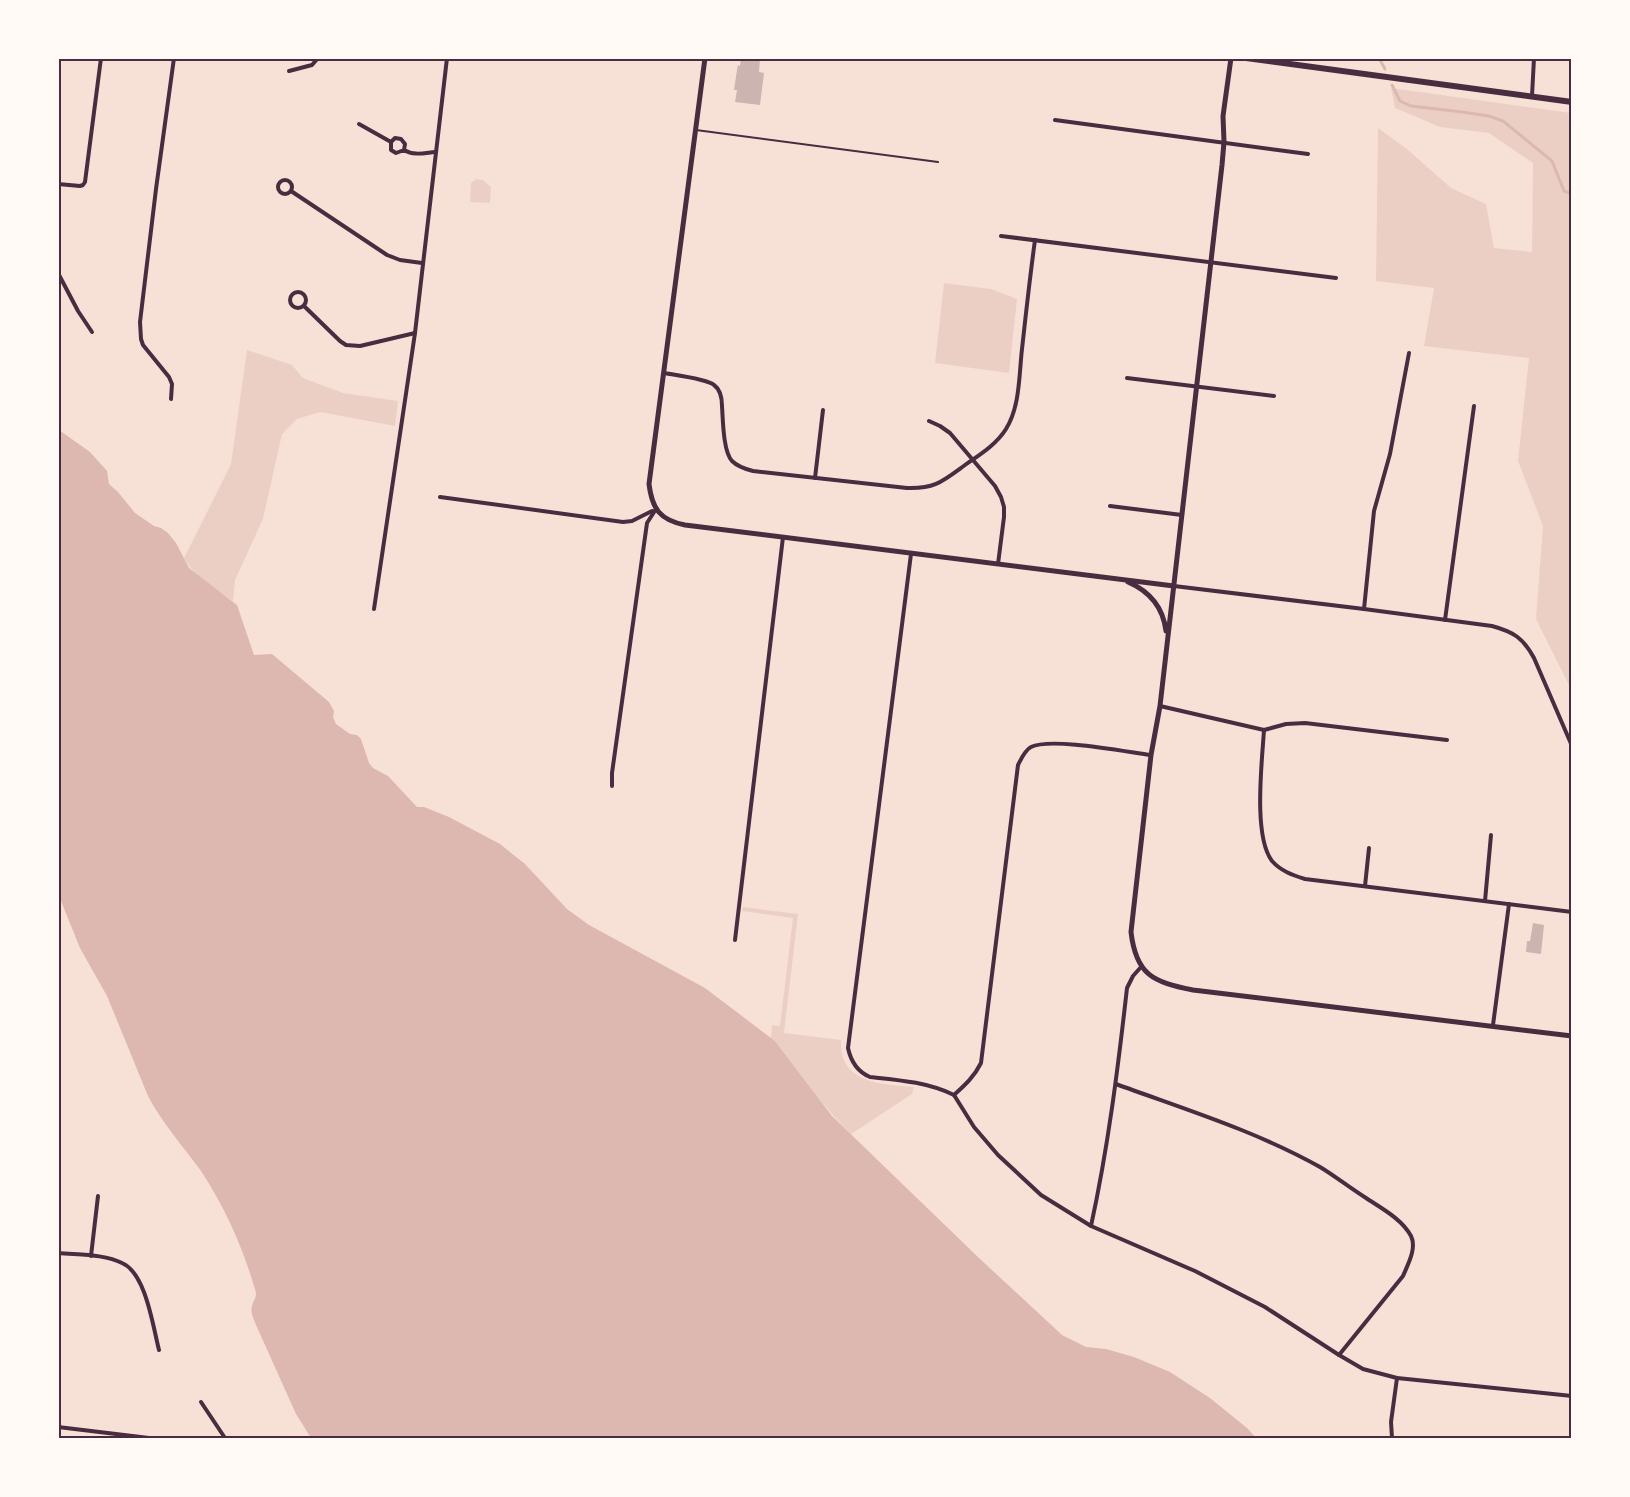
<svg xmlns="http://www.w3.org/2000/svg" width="1630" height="1497" viewBox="0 0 1630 1497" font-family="'Archivo Narrow',sans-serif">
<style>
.green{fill:#ebcfc5}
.water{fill:#dcb8b0}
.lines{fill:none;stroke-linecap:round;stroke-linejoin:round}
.stream{stroke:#dcb8b0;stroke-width:3}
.building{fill:#ccb4b1}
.service{stroke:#4a2c40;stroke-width:2}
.minor{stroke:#4a2c40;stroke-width:4}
.tertiary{stroke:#4a2c40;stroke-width:5}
.secondary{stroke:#4a2c40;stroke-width:6}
.neatline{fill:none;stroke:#4a2c40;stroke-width:2}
</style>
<rect width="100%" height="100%" fill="#f7e1d7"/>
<g class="green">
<polygon points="1391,88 1571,113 1571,689 1536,619 1543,526 1518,461 1529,358 1424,346 1434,288 1376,281 1378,128 1407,149 1451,188 1486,204 1494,248 1532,252 1533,163 1489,133 1440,127 1395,108"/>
<polygon points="476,179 483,180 491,187 490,203 470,202 471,183"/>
<polygon points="944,283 991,289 1017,299 1009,373 935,363"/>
<path d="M247,350L292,365L303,378L343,393L398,401L395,426L320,412L297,419L282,434L263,519L235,580L233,601C217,589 193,576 184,558L231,464Z"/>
<path d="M743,907L798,914L784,1033L841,1040C839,1084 882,1084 914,1087L912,1094L851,1134C822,1106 800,1073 775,1041L771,1038L772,1025L780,1026L793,918L742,911Z"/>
</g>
<path class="water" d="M59,430L90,452L107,471L109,484L118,492L135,513L154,526L161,528L168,533L176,543L189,568L237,605L254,655L272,654L329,702L334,711L333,717L336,724L350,734L357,735L361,739L369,763L373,768L388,776L417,807H424L449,817L500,844L525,864L567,909L589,925L705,988L775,1041L832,1116L979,1258L1062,1335L1086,1347L1106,1349L1134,1357L1170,1372L1210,1398L1247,1428L1256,1438H311L296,1414L256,1325C254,1319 250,1313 252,1306C253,1301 256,1299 256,1293C244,1250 226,1209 201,1171C183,1146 162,1123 148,1096L107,996L80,948L59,896Z"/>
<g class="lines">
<g class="stream">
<polyline points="1379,58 1385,69"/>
<polyline points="1392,85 1400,101 1411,106 1462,112 1489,116 1503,121 1552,161 1564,191 1572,194"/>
</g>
</g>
<g class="building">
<polygon points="741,58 760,59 759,72 764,73 760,105 735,102 737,90 734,90 737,70 738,65 740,66"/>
<polygon points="1533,923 1544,925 1541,954 1526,952 1527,941 1530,941"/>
</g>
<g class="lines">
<polyline class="service" points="696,130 938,162"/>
<g class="minor">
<polyline points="289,71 312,65 318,58"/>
<polyline points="1532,96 1534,58"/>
<polyline points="1055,120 1308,154"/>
<polyline points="359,124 391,142"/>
<path d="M404,150L405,144L401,139L395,138L391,142V150L396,153L404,150C414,156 424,153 435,152"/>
<circle cx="285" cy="187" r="7"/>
<polyline points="58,184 80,186 83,185 85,182 101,58"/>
<polyline points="291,191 387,255 400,260 422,263"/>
<polyline points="1001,236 1336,278"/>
<polyline points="58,273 78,311 92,332"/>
<circle cx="298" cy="300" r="8"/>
<polyline points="304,306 340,341 346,345 360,346 415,333"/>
<path d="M664,373C675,375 707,379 714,385C721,390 722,399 722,406C723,420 723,451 732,461C738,467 745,469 753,471L907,488C935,489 943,481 965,465C979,455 996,445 1006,429C1020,407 1019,375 1022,349C1026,313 1030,276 1035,240"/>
<polyline points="1127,378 1274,396"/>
<polyline points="171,399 172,384 169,377 143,345 141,339 140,322 156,189 174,58"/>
<polyline points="929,421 940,426 950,433 995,486 1001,497 1004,507 1004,517 998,564"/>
<polyline points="815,478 823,410"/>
<polyline points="440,497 623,522 632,521 652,511"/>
<polyline points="1110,506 1182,515"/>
<path d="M911,554L848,1048C851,1062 858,1072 870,1077C899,1080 927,1082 954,1095"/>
<path d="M1174,586L1364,609L1492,626C1514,632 1523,638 1534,658L1572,746"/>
<polyline points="374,609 415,333 447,58"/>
<polyline points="1364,609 1374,511 1390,454 1409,353"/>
<polyline points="1445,620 1474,406"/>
<polyline points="1160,706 1264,730 1286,724 1305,723 1447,740"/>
<path d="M1264,730C1262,762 1253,836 1272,861C1281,871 1292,875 1305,879L1572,912"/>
<polyline points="612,786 612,773 647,523 656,509"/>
<polyline points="1365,886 1369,848"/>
<polyline points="1485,901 1491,835"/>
<polyline points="735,940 783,537"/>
<polyline points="1493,1025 1509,904"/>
<path d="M1116,1084C1184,1109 1256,1131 1320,1167C1335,1176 1350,1188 1366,1198C1381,1208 1402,1219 1411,1236C1417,1248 1408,1264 1403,1276L1339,1355"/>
<polyline points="954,1095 974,1127 998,1155 1041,1195 1091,1226 1195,1271 1265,1307 1339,1355 1363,1369 1397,1378 1572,1396"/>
<path d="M954,1095C965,1085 974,1077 981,1063L1018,765C1021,759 1025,750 1031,747C1051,737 1127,752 1151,755"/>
<path d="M1091,1226C1108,1148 1118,1068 1127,988L1133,976L1141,967"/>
<path d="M58,1253C78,1255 105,1254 122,1263C146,1273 153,1327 159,1350"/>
<polyline points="91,1256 98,1196"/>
<polyline points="201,1402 225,1438"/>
<polyline points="58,1427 149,1438"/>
<polyline points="1392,1438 1391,1422 1397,1378"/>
</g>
<g class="tertiary">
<path d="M705,58L649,484C652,509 660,520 685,525L1174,586"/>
<path d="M1231,58L1223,116L1224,142L1222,165L1160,706L1151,755L1131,932C1136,975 1153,982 1193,990L1572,1036"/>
<path d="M1128,582C1149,591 1163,607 1166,631"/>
</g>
<polyline class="secondary" points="1246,58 1572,102"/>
</g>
<rect width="1630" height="1497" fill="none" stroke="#fffaf5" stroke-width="120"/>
<rect x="60" y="60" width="1510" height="1377" class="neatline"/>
</svg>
